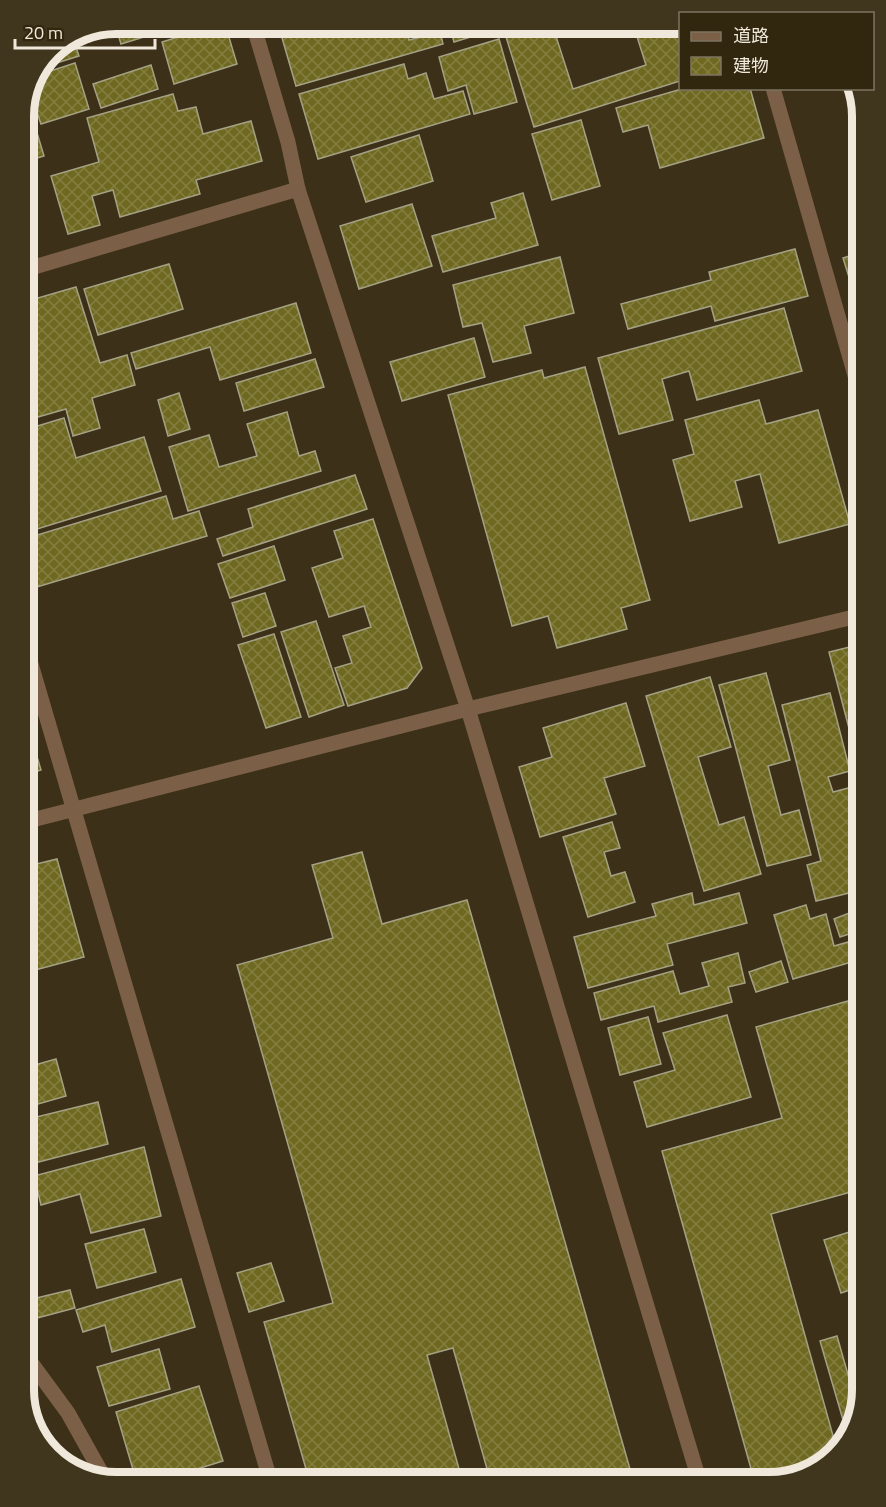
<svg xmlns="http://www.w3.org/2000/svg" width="886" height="1507" viewBox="0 0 886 1507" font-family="'Titillium Web','Noto Sans JP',sans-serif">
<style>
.building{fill:url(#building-cross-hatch);stroke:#a4a184;stroke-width:1.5}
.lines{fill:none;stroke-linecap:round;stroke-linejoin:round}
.minor{stroke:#7b6047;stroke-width:15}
.rim{fill:none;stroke:#f0e8da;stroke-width:8}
</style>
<defs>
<pattern id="building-cross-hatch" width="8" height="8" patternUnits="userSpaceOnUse" patternTransform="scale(1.5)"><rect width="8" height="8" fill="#6f6821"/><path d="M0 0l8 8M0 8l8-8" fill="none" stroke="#847e41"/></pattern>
</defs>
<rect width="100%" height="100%" fill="#3c3018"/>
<g class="building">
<polygon points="115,24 186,24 121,44"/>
<polygon points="220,24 225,24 237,64 174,84 162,42"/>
<polygon points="303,24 410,24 405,26 409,40 440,32 443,44 296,86 280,31"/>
<polygon points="449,24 495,24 497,29 454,42"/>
<polygon points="502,24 552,24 573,89 646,65 633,24 680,24 680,81 534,127"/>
<polygon points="499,39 517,102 474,114 466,85 448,91 439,57"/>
<polygon points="74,41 79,56 44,67 51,51"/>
<polygon points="75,63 89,109 41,124 31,95 41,74"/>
<polygon points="404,64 408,79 426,73 434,99 463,91 470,114 318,159 299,94"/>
<polygon points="151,65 158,89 101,108 93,84"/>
<polygon points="685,88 750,88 764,138 660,168 648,125 623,132 616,108"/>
<polygon points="173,94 178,111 196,107 203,134 251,121 262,161 196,180 200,194 120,217 113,190 92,196 100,225 68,234 51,176 99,162 87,118"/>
<polygon points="32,116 44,156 24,162 24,118"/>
<polygon points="581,120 600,186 552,200 532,134"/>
<polygon points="419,135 433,181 366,202 351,157"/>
<polygon points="523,193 538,245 443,272 432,236 496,218 491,203"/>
<polygon points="412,204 432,266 359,289 340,226"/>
<polygon points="795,249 808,296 715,321 711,306 628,329 621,304 711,280 709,272"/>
<polygon points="862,252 862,308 859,309 843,258"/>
<polygon points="560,257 574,313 524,326 531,353 493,362 482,323 463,327 453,285"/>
<polygon points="169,264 183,309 98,335 84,289"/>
<polygon points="76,287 100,363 127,355 135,385 92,398 100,428 73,436 66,409 24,421 24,302"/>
<polygon points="296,303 311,353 220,380 210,347 136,369 131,353"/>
<polygon points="784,308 802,371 697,400 689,371 662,379 673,420 619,434 598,358"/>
<polygon points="474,338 485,377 402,401 390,362"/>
<polygon points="315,359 324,387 244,411 236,383"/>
<polygon points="585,367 650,600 621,608 627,629 557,648 548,616 512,626 448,395 542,370 544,378"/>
<polygon points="179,393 190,429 168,436 158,400"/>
<polygon points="759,400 766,424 818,410 850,524 779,543 760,474 735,481 742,507 690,521 673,460 694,454 685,420"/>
<polygon points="287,412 299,456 315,451 321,471 188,511 169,447 209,435 219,467 257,456 247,424"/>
<polygon points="64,418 76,458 144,437 161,491 24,533 24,430"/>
<polygon points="355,475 367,509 223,556 217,539 253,527 248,509"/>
<polygon points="166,496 173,519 199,511 207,536 30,589 24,571 24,539"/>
<polygon points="373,519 422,668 407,688 348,706 335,668 352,663 343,636 371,627 364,606 329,617 312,568 343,558 334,531"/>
<polygon points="274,546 285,580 230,598 218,564"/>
<polygon points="265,593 276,626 243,637 232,603"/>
<polygon points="316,621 344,705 309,717 281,632"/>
<polygon points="274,634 301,717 266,728 238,645"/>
<polygon points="862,644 862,753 856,755 829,652"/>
<polygon points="766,673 790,760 768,766 781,815 799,810 811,855 767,866 719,685"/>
<polygon points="710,677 731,747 698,757 719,825 744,817 761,874 704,891 646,696"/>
<polygon points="830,693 850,771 828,777 833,792 856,786 862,809 862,890 816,901 807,865 821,861 782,705"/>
<polygon points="626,703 645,766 604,778 616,814 540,837 519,767 552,757 543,728"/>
<polygon points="24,713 41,770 24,775"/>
<polygon points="612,822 620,848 604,852 611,876 625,872 635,902 588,917 563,837"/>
<polygon points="362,852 382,924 467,900 634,1483 491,1483 453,1348 427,1355 463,1483 310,1483 264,1322 333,1303 237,965 333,938 312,865"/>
<polygon points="57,859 84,957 24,973 24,867"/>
<polygon points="692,893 694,905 739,893 747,923 667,944 673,965 588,988 574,937 656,916 652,904"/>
<polygon points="806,905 810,919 826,914 834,946 862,938 862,959 793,979 774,915"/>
<polygon points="852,912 858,931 840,937 834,919"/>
<polygon points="738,953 745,983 728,987 732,1002 658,1022 654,1006 601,1020 594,993 673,971 680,994 709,986 702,963"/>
<polygon points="781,961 788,982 756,992 749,972"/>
<polygon points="862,997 862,1189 771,1214 837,1450 810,1474 770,1483 755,1483 662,1151 782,1118 756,1027"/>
<polygon points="727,1015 751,1097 647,1127 634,1082 675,1070 663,1033"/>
<polygon points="648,1017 661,1064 620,1075 608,1028"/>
<polygon points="56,1059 66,1096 24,1108 24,1068"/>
<polygon points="98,1102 108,1144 27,1165 24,1120"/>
<polygon points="144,1147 161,1216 91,1233 80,1194 41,1205 34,1176"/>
<polygon points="862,1228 862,1286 841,1293 824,1240"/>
<polygon points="144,1229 156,1272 97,1288 85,1244"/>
<polygon points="271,1263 284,1301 249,1312 237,1273"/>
<polygon points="181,1279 195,1327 112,1352 105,1325 83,1332 76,1310"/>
<polygon points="70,1290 75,1308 37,1318 32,1299"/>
<polygon points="837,1336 857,1406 848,1437 820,1341"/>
<polygon points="159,1349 170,1389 109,1406 97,1367"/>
<polygon points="199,1386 223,1461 152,1483 137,1483 116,1412"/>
</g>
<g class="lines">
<g class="minor">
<polyline points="253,24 288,142 298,189 468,709 700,1483"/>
<polyline points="773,88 862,400"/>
<polyline points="24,270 298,189"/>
<polyline points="24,640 271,1483"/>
<polyline points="24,822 468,709 862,615"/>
<polyline points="24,1353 68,1413 106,1481"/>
<polyline points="237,1483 268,1474"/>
</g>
</g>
<path d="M0 0H886V1507H0ZM116 34H770A82 82 0 0 1 852 116V1390A82 82 0 0 1 770 1472H116A82 82 0 0 1 34 1390V116A82 82 0 0 1 116 34Z" fill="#40361e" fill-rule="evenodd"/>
<path class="rim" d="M116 34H770A82 82 0 0 1 852 116V1390A82 82 0 0 1 770 1472H116A82 82 0 0 1 34 1390V116A82 82 0 0 1 116 34Z"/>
<rect x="679" y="12" width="195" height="78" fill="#31260e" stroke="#7d7460" stroke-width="1.5"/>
<rect x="691" y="32" width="30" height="9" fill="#7b6047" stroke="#7d7460" stroke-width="1.5"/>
<text x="733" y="42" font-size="18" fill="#f0e8da">道路</text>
<rect x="691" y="57" width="30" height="18" fill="url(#building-cross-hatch)" stroke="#7d7460" stroke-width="1.5"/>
<text x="733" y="72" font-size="18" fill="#f0e8da">建物</text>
<path d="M15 39v9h140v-9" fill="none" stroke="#f0e8da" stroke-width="3"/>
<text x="24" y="39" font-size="18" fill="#f0e8da" stroke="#31260e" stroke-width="4.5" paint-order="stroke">20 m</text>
</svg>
